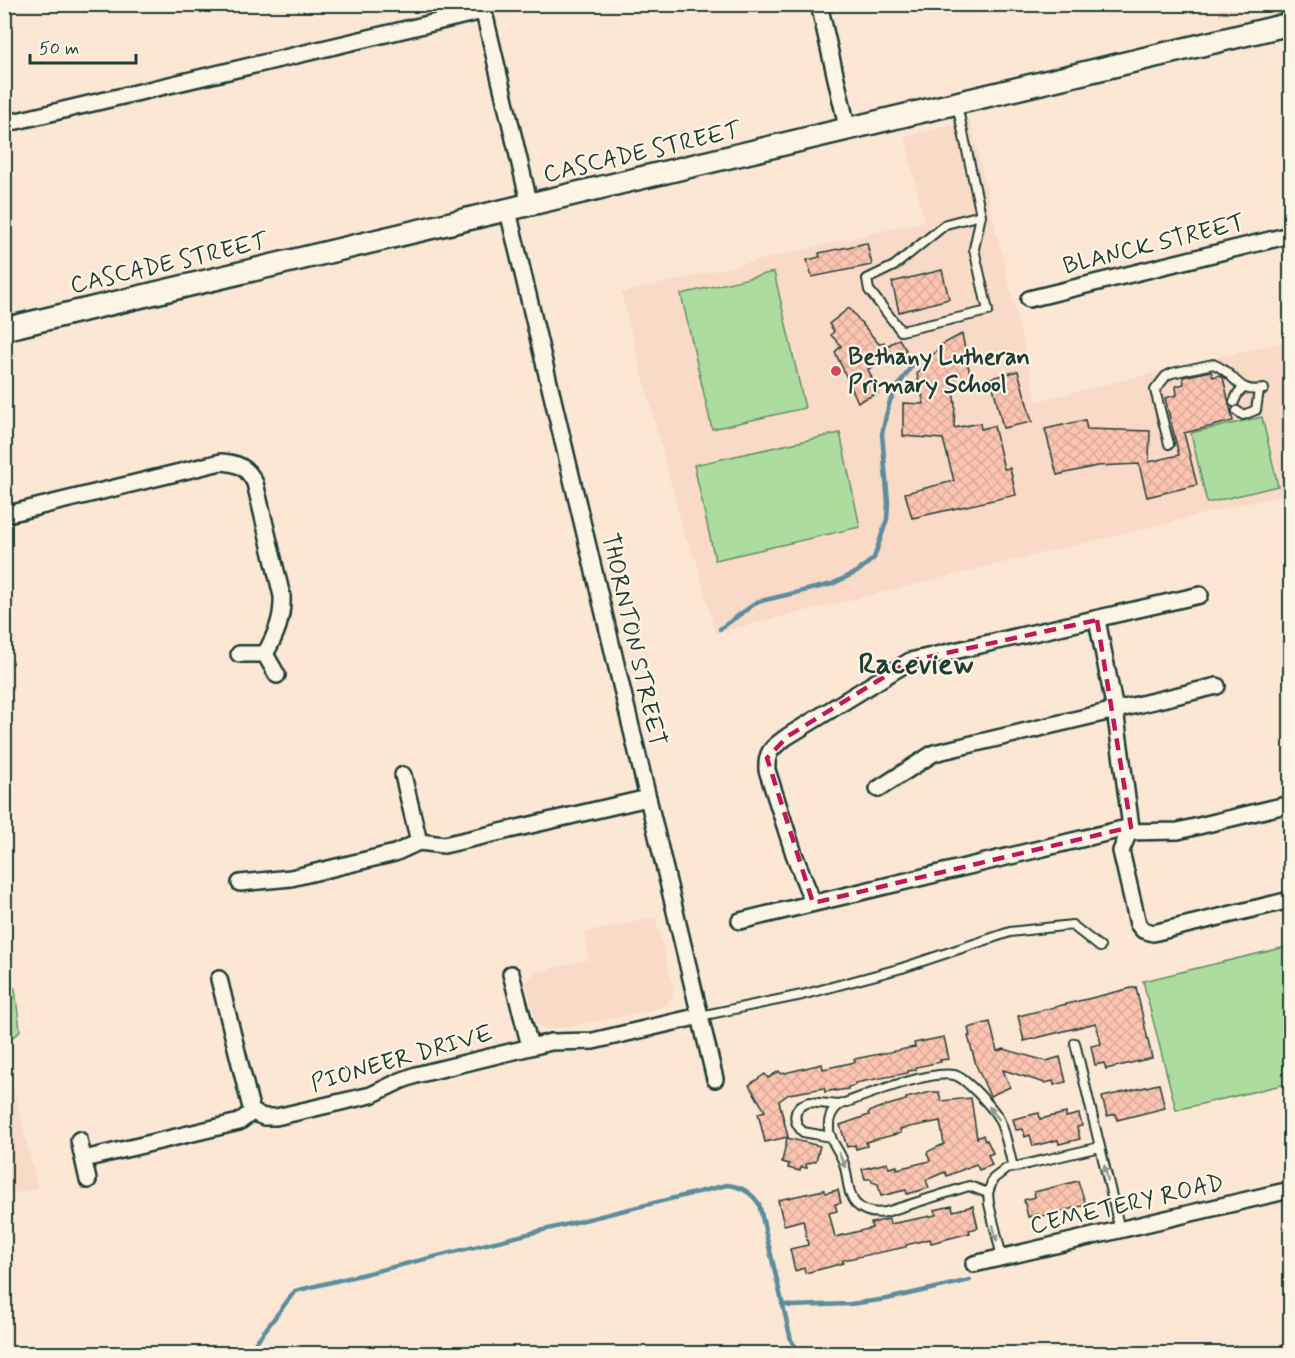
<svg xmlns="http://www.w3.org/2000/svg" width="1295" height="1358" viewBox="0 0 1295 1358" font-family="Mynerve,sans-serif">
<style>
.built{fill:#f8dac7}
.grass{fill:#acdd9e;stroke:#668d69;stroke-width:1.5}
.forest{fill:url(#forest-firs);stroke:#668d69;stroke-width:1.5}
.lines{fill:none;stroke-linecap:round;stroke-linejoin:round}
.stream{stroke:#5b8d9d;stroke-width:4.5}
.building{fill:url(#building-cross-hatch);stroke:#1f3d34;stroke-width:1.5}
.service-casing{stroke:#1f3d34;stroke-width:12}
.minor-casing{stroke:#1f3d34;stroke-width:20}
.secondary-casing{stroke:#1f3d34;stroke-width:26}
.service{stroke:#fcf5e5;stroke-width:8}
.minor{stroke:#fcf5e5;stroke-width:15}
.secondary{stroke:#fcf5e5;stroke-width:21}
.oneway{fill:#8e998c}
.marked{fill:none;stroke:#c2185b;stroke-width:4.5;stroke-dasharray:12 8;stroke-linejoin:round}
.poi-dot{fill:#d1495b;stroke:#fcf5e5;stroke-width:2}
.labels{text-anchor:middle;dominant-baseline:central;stroke-width:4.5;stroke-linejoin:round;paint-order:stroke}
.street-label{font-size:24px;fill:#1f3d34;stroke:#fcf5e5}
.poi-label{font-size:24px;font-weight:bold;fill:#1f3d34;stroke:#fcf5e5;text-anchor:start}
.district-label{font-size:30px;font-weight:bold;fill:#1f3d34;stroke:#fcf5e5}
</style>
<defs>
<pattern id="forest-firs" width="22" height="20" patternUnits="userSpaceOnUse" patternTransform="scale(1.5)"><rect width="22" height="20" fill="#acdd9e"/><path d="M5 1l3.5 6h-7zM16 11l3.5 6h-7z" fill="#8bb482"/></pattern>
<pattern id="building-cross-hatch" width="8" height="8" patternUnits="userSpaceOnUse" patternTransform="scale(1.5)"><rect width="8" height="8" fill="#fdc5b1"/><path d="M0 0l8 8M0 8l8-8" fill="none" stroke="#d8aa99"/></pattern>
</defs>
<rect width="100%" height="100%" fill="#fce7d5"/>
<filter id="ink" filterUnits="userSpaceOnUse"><feTurbulence type="fractalNoise" baseFrequency=".0167" numOctaves="2"/><feDisplacementMap in="SourceGraphic" scale="12" xChannelSelector="R" yChannelSelector="G"/><feConvolveMatrix kernelMatrix="1 2 1 2 8 2 1 2 1" color-interpolation-filters="sRGB"/></filter>
<g filter="url(#ink)">
<g class="built">
<polygon points="1216,5 1216,4 1273,5 1220,17"/>
<polygon points="970,120 1037,401 1290,340 1290,493 715,633 697,563 684,534 621,293 924,221 905,137"/>
<polygon points="655,917 674,991 672,997 667,1004 651,1011 553,1029 541,1027 536,1023 526,982 535,973 589,959 584,933"/>
<polygon points="4,1050 38,1188 5,1196 4,1196"/>
</g>
<g class="grass">
<polygon points="774,272 805,408 712,429 681,294"/>
<polygon points="1262,417 1278,486 1207,503 1191,433"/>
<polygon points="840,433 860,527 715,560 694,465"/>
<polygon points="1290,946 1290,1083 1176,1110 1143,981"/>
</g>
<path class="forest" d="M4,975L15,989L20,1030C17,1037 12,1037 5,1036Z"/>
<g class="lines">
<g class="stream">
<polyline points="720,629 757,602 832,584 857,572 874,558 887,519 888,503 882,434 886,416 890,401 897,388 914,362"/>
<polyline points="782,1304 791,1306 850,1304 887,1299 970,1280"/>
<path d="M247,1354L295,1291L727,1185C741,1186 751,1192 759,1204L791,1340L798,1351L802,1354"/>
</g>
</g>
<g class="building">
<polygon points="867,243 872,265 812,277 807,260 820,257 819,253"/>
<polygon points="942,270 949,299 899,312 892,282"/>
<polygon points="849,308 879,344 884,342 885,347 899,339 906,350 868,369 878,393 858,402 835,352 841,346 831,335 834,331 829,324"/>
<polygon points="962,334 971,380 952,385 955,404 954,428 980,423 981,429 994,426 1004,469 1010,468 1016,495 912,518 905,493 954,481 943,439 903,436 903,403 924,404 917,374 941,345"/>
<polygon points="1018,371 1032,422 1003,428 991,378"/>
<polygon points="1211,371 1213,377 1220,375 1223,377 1233,421 1184,433 1197,485 1147,497 1139,464 1097,466 1057,475 1045,429 1085,420 1087,429 1150,431 1149,462 1179,455 1165,398 1177,395 1176,386 1184,384 1183,377"/>
<polygon points="1136,987 1152,1058 1106,1069 1104,1063 1095,1065 1091,1046 1101,1044 1096,1023 1024,1041 1018,1016"/>
<polygon points="990,1022 997,1051 1004,1049 1046,1061 1060,1057 1066,1082 1054,1085 1053,1081 1045,1083 1003,1070 1010,1087 990,1096 976,1065 968,1036 970,1036 968,1028"/>
<polygon points="944,1037 949,1059 940,1060 941,1062 916,1067 916,1070 908,1071 908,1073 855,1083 856,1085 848,1087 848,1089 835,1091 835,1090 825,1092 824,1088 789,1094 779,1101 788,1137 765,1142 758,1113 765,1111 749,1085 765,1074 768,1078 779,1071 781,1074 822,1064 823,1069 855,1062 854,1059 915,1047 914,1043"/>
<polygon points="1159,1084 1165,1108 1117,1120 1116,1114 1107,1116 1102,1097"/>
<polygon points="931,1092 939,1092 941,1101 971,1098 977,1138 983,1135 985,1141 987,1140 993,1153 988,1155 992,1165 979,1170 976,1164 947,1176 945,1172 926,1180 929,1188 907,1194 906,1190 881,1196 878,1184 872,1182 871,1179 865,1179 862,1169 887,1163 889,1168 897,1166 897,1169 930,1161 927,1153 929,1151 944,1144 940,1121 900,1129 901,1133 866,1142 867,1146 856,1149 855,1145 847,1147 840,1125 869,1115 868,1113 875,1109 906,1100 906,1098"/>
<polygon points="1039,1113 1040,1119 1066,1113 1066,1117 1079,1114 1082,1126 1077,1127 1080,1139 1059,1144 1058,1140 1033,1146 1030,1135 1025,1137 1023,1129 1016,1130 1013,1119"/>
<polygon points="787,1138 820,1146 816,1161 806,1164 807,1168 801,1167 800,1171 788,1168 789,1164 782,1162"/>
<polygon points="1078,1181 1086,1205 1038,1217 1038,1214 1028,1217 1024,1200 1035,1197 1034,1192"/>
<polygon points="824,1190 825,1193 838,1190 841,1203 835,1204 837,1211 829,1213 835,1237 872,1228 871,1223 889,1219 890,1224 936,1215 934,1210 952,1206 953,1211 973,1206 978,1228 969,1230 970,1233 931,1243 930,1239 906,1245 906,1247 843,1260 843,1263 829,1267 805,1273 804,1268 795,1271 790,1249 808,1245 803,1220 784,1225 778,1200"/>
</g>
<g class="lines">
<defs>
<g id="service">
<polyline points="957,105 981,215 974,249 988,311 901,331 869,290 867,279 894,266 946,224 981,215"/>
<polyline points="1234,402 1238,393 1244,388"/>
<polyline points="1237,411 1243,415 1256,410 1259,390"/>
<path d="M1169,444L1155,390L1166,376L1172,373L1213,364C1237,373 1235,394 1264,389"/>
<polyline points="700,1016 802,995 902,968 1010,932 1072,925 1100,947"/>
<polyline points="1075,1043 1100,1147"/>
<path d="M831,1137L803,1132C795,1124 792,1115 800,1106L809,1102L839,1105"/>
<path d="M988,1193L969,1186L886,1212C875,1214 864,1212 856,1204C847,1195 848,1175 844,1164C841,1152 830,1142 829,1130C828,1120 831,1111 839,1105C864,1096 929,1070 954,1075C965,1077 994,1109 999,1119C1006,1133 1009,1152 1013,1167"/>
<polyline points="1002,1257 989,1204 988,1193 993,1179 1006,1169 1100,1147 1120,1230"/>
</g>
<g id="minor">
<polyline points="482,4 530,206"/>
<polyline points="819,4 848,131"/>
<polyline points="4,124 483,11"/>
<polyline points="508,211 715,1079"/>
<polyline points="1029,299 1290,235"/>
<path d="M4,515L221,462C238,463 247,467 255,483L282,596C283,618 276,635 265,654"/>
<polyline points="1097,620 1115,710 1131,827 1121,851 1138,924 1143,930 1153,933 1290,900"/>
<polyline points="239,654 265,654 277,675"/>
<polyline points="403,775 419,842"/>
<polyline points="878,789 934,753 1217,686"/>
<polyline points="1128,832 1178,831 1290,804"/>
<polyline points="240,883 291,878 395,853 419,842 444,845 648,798"/>
<path d="M813,903L794,854L767,770C766,750 773,747 788,736L910,661L1200,595"/>
<polyline points="740,921 1131,827"/>
<polyline points="511,974 530,1046"/>
<polyline points="219,979 252,1112 264,1117 276,1117 371,1095 400,1081 416,1075 551,1042 593,1041 700,1016"/>
<polyline points="79,1140 88,1180"/>
<polyline points="84,1159 239,1122 252,1112"/>
<polyline points="974,1264 1290,1190"/>
</g>
<polyline id="secondary" points="4,329 1290,24"/>
</defs>
<use href="#service" class="service-casing"/>
<use href="#minor" class="minor-casing"/>
<use href="#secondary" class="secondary-casing"/>
<use href="#service" class="service"/>
<use href="#minor" class="minor"/>
<use href="#secondary" class="secondary"/>
</g>
<defs><path id="oneway-solid" d="M-6-.8H1V-3.2L6.5 0L1 3.2V.8H-6Z" transform="scale(1.5)"/></defs>
<g class="oneway">
<use href="#oneway-solid" transform="translate(994 1113) rotate(-128)"/>
<use href="#oneway-solid" transform="translate(842 1160) rotate(68)"/>
<use href="#oneway-solid" transform="translate(1106 1173) rotate(-104)"/>
<use href="#oneway-solid" transform="translate(995 1233) rotate(76)"/>
</g>
</g>
<path class="marked" d="M1097,620L1131,827L813,903L767,758L788,736L910,661Z"/>
<circle class="poi-dot" cx="836" cy="371" r="6"/>
<g class="labels">
<g class="street-label">
<text transform="translate(642 153) rotate(-13)">CASCADE STREET</text>
<text transform="translate(1154 245) rotate(-14)">BLANCK STREET</text>
<text transform="translate(169 264) rotate(-13)">CASCADE STREET</text>
<text transform="translate(633 640) rotate(77)">THORNTON STREET</text>
<text transform="translate(402 1059) rotate(-16)">PIONEER DRIVE</text>
<text transform="translate(1127 1205) rotate(-13)">CEMETERY ROAD</text>
</g>
<g class="poi-label">
<text x="848" y="357">Bethany Lutheran<tspan x="848" dy="28">Primary School</tspan></text>
</g>
<g class="district-label">
<text x="916" y="664">Raceview</text>
</g>
</g>
<rect width="1295" height="1358" fill="none" stroke="#fcf5e5" stroke-width="24"/>
<rect x="12" y="12" width="1271" height="1334" fill="none" stroke="#1f3d34" stroke-width="2" filter="url(#ink)"/>
<path d="M30 54v9h106v-9" fill="none" stroke="#1f3d34" stroke-width="3"/>
<text x="39" y="54" font-size="18" fill="#1f3d34" stroke="#fcf5e5" stroke-width="4.5" paint-order="stroke">50 m</text>
</svg>
